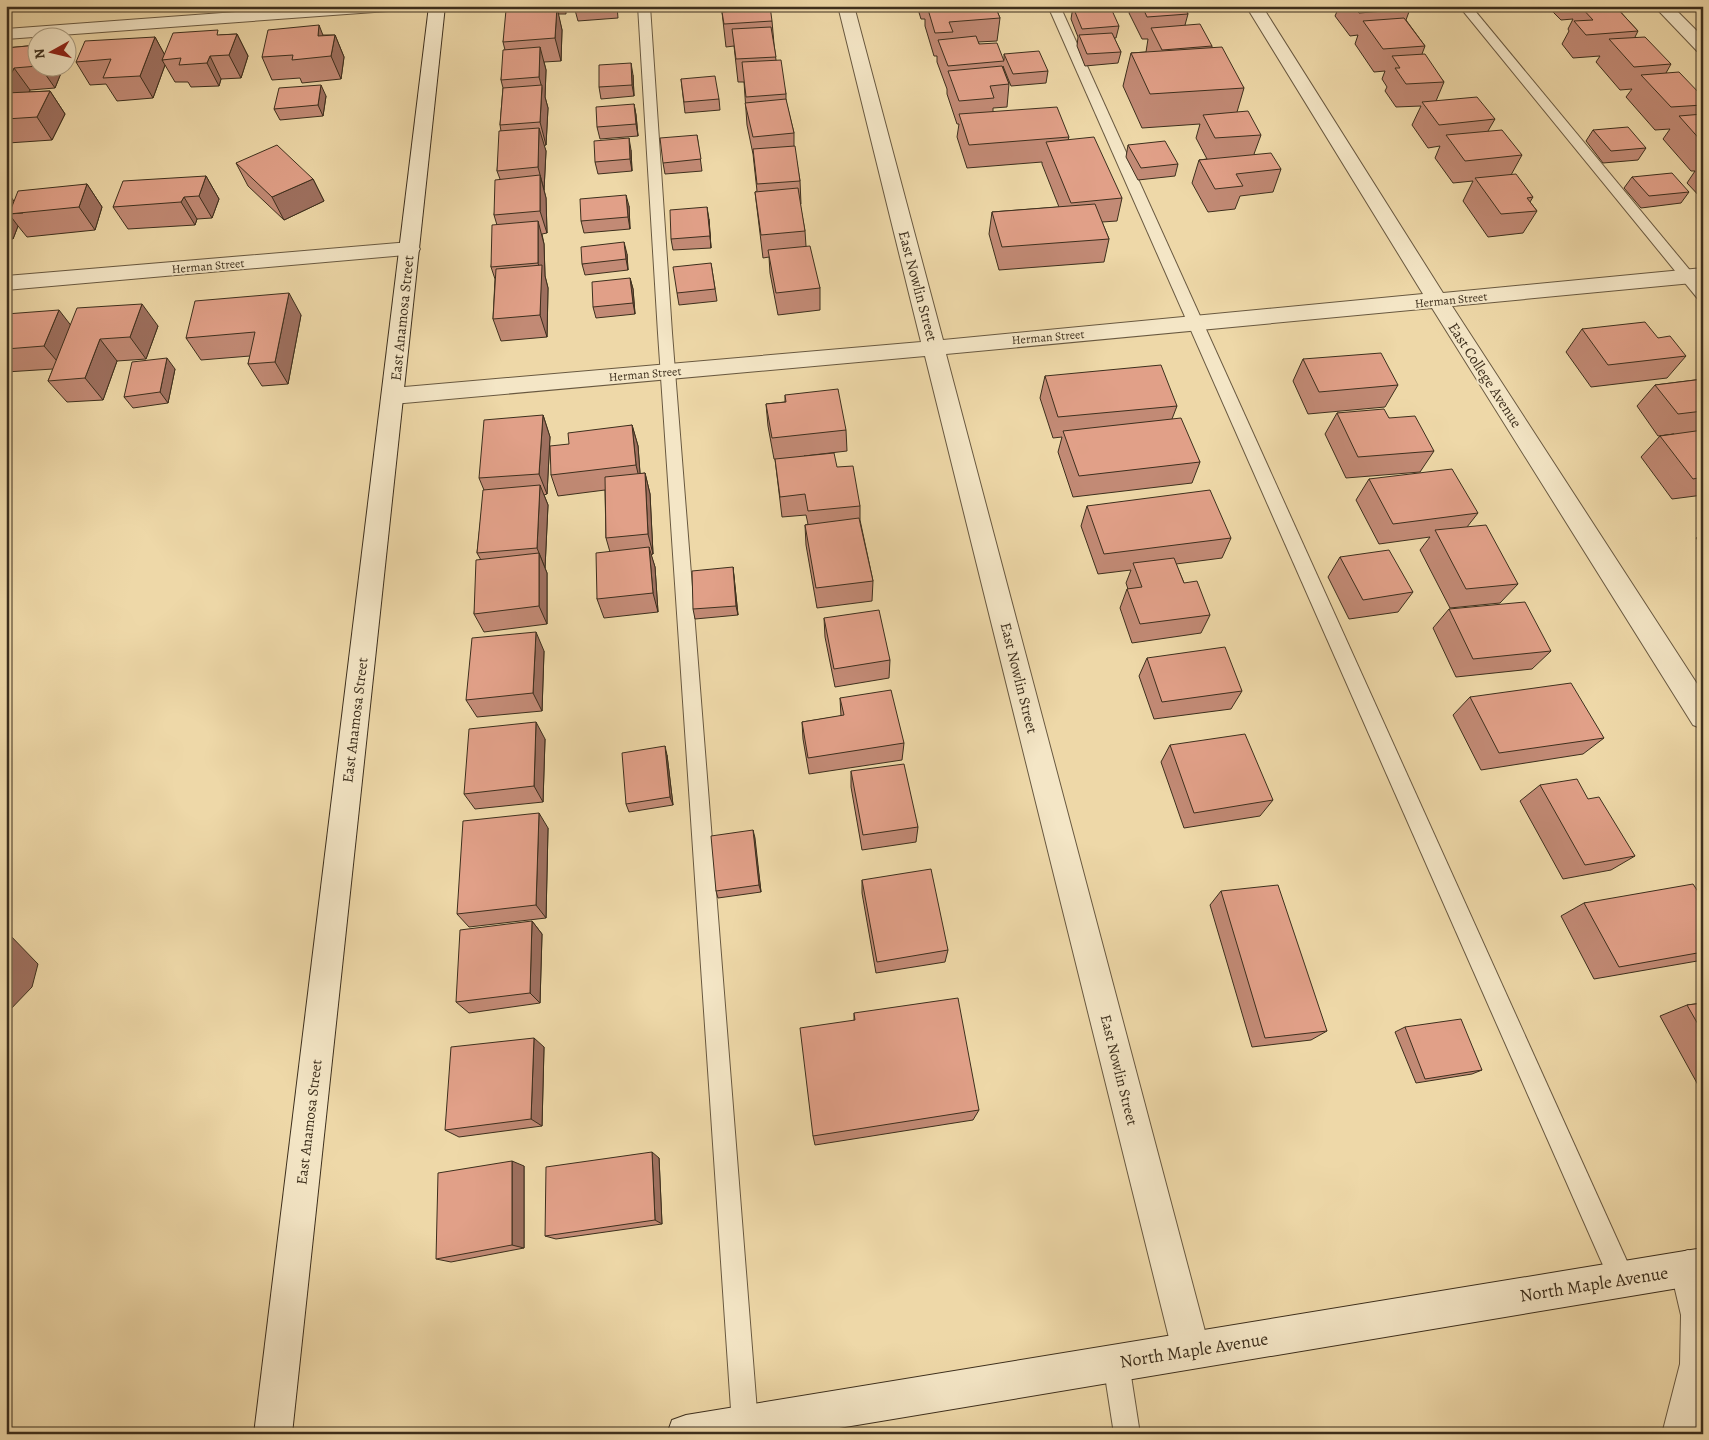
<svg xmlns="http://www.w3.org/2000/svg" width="1709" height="1440" viewBox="0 0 1709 1440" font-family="Alegreya,serif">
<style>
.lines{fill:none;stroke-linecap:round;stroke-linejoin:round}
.lane-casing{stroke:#695940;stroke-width:2}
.street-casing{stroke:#695940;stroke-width:2}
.secondary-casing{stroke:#3d2f1d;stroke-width:2}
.lane{fill:#f4e6c6;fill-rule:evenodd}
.street{fill:#f4e6c6;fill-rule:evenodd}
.secondary{fill:#f4e6c6;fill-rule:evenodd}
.wall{fill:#c28a75;stroke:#3d2f1d}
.shaded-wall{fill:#9e705f;stroke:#3d2f1d}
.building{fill:#e1a088;stroke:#3d2f1d}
.labels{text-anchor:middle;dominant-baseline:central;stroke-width:4;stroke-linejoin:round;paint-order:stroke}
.far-street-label{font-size:12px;fill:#3d2f1d;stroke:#f4e6c6}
.street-label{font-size:15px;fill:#3d2f1d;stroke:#f4e6c6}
.near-street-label{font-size:18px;fill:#3d2f1d;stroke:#f4e6c6}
</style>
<rect width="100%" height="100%" fill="#eed8a8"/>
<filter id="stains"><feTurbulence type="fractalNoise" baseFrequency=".004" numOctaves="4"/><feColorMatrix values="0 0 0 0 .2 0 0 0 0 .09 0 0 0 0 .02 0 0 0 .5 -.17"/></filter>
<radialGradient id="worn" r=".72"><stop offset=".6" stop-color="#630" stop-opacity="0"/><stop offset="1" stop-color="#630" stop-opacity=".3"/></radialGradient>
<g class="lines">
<defs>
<g id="lane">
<polygon points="638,6 650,6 672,333 758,1424 753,1434 736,1433 732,1424 658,333"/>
<polygon points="1048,6 1060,6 1631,1270 1634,1279 1631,1288 1622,1291 1613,1288"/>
<polygon points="1459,6 1471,6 1703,286 1703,301 1698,299"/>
<polygon points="1116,1350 1125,1354 1129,1363 1140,1434 1114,1434 1103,1363 1107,1354"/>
</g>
<g id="street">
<polygon points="316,6 396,6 394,10 388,11 6,39 6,29"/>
<polygon points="838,6 854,6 943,340 1423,294 1246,6 1262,6 1443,293 1703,268 1703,282 1452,306 1703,693 1703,729 1693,725 1432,308 946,354 1210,1350 1204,1363 1191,1369 1178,1363 1172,1350 925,356 393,404 385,402 382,396 385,390 393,388 921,342"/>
<polygon points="1654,6 1672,6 1703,37 1703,52 1697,51"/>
<polygon points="410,242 417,244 420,249 417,254 6,290 6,276"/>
<polygon points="1688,1250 1701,1255 1703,1260 1703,1424 1700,1434 1662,1434 1680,1364 1681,1315 1670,1268 1675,1255"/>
</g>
<g id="secondary">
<polygon points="429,6 445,6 292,1434 254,1434"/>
<polygon points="1703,1248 1703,1284 803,1434 667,1434 672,1420 686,1415"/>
</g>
</defs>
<use href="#lane" class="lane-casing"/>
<use href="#street" class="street-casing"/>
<use href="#secondary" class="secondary-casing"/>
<use href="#lane" class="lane"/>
<use href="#street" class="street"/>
<use href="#secondary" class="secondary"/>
</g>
<g class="wall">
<polygon points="510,6 566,6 566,14 558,14 562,30 561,61 544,62 546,70 545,97 548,108 546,145 544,146 546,151 544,190 546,198 547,233 542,234 544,244 545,276 548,288 547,337 501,341 493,319 495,279 491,267 497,225 494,215 500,179 497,171 501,131 500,125 503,88 501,80 505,50 503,42 511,10"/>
<polygon points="617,6 618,18 578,21 575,10"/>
<polygon points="917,6 995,6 1000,18 997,41 978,42 979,44 1004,60 1004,54 1048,71 1046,83 1011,86 1003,66 1003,68 1009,84 1007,107 993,108 993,112 1069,137 1068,140 1122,198 1117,221 1102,222 1109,239 1104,262 999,270 989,234 992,212 1059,207 1042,164 1042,162 967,168 957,137 959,124 957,124 947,94 947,89 937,62 937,56 934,56 925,26 925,19 921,19"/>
<polygon points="1131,6 1184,6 1188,14 1185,25 1212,46 1212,47 1244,88 1237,112 1261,135 1254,154 1281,169 1273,192 1240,196 1235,209 1208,212 1192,183 1199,160 1207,159 1196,138 1200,124 1142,128 1123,86 1131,53 1146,52 1148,39 1142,39 1129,13"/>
<polygon points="1318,6 1408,6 1410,9 1406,20 1425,46 1422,54 1444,82 1436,101 1495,119 1488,131 1522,155 1511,175 1533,197 1530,202 1537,211 1523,233 1488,237 1463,201 1473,181 1453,183 1435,158 1440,146 1428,148 1412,125 1421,106 1396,107 1385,91 1387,87 1382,79 1385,71 1374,72 1355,44 1358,35 1350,36 1335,16 1339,7 1319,8"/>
<polygon points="1547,6 1615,6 1638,31 1635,37 1671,64 1666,73 1703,97 1703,200 1687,183 1695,171 1691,171 1663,139 1670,129 1655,130 1626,97 1632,89 1620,90 1596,62 1600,56 1573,58 1562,44 1569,31 1568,29 1573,19 1561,20"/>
<polygon points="1073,7 1119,26 1116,38 1114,38 1121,52 1118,63 1085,66 1077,46 1078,37 1071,19"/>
<polygon points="734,11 772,21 774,44 776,60 786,94 786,101 794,133 794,146 800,181 801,204 800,204 805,231 806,246 820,288 820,310 778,315 770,273 769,257 763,258 755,192 757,191 753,154 747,125 744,82 738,82 734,46 726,47 722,12"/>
<polygon points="237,34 248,56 241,78 221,79 219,86 191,87 188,82 175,82 165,65 153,98 117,101 106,84 90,85 76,62 155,37 164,54 220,35"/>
<polygon points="323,35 335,35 344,57 341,79 302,83 300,78 272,80 262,57"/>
<polygon points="38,45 38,68 63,68 55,88 30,90 29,92 50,91 65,114 52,140 8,143 6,140 6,48"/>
<polygon points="633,75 634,96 601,99 599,87"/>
<polygon points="681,79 719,99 720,110 685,113"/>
<polygon points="326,96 323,116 280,120 274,109"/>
<polygon points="634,104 636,115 638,136 600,139 597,127"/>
<polygon points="1593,130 1646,148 1638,160 1603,163 1586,141"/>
<polygon points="697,135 702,171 665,174 663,163"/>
<polygon points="1128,145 1178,164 1175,176 1138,180 1126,157"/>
<polygon points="631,150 632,171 598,174 595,162"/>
<polygon points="236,163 313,179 324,201 284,220 248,186"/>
<polygon points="206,176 219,199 212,218 197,219 195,225 128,229 113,207"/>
<polygon points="1632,177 1689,192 1681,203 1641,208 1624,188"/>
<polygon points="87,184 102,207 95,230 27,237 18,226 13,239 6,240 6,191 14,201"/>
<polygon points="629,206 630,229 584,233 581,221"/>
<polygon points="709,219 711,248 673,250 671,239"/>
<polygon points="627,254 628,270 585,275 582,264"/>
<polygon points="711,263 717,301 679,305 677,293"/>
<polygon points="630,278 633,289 635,314 596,318 593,307"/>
<polygon points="6,314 70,325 158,326 146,359 117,361 103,400 67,402 48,381 53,369 6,372"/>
<polygon points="301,315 288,384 262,386 248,364 250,356 201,360 186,338"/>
<polygon points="1582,329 1658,338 1686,356 1667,378 1591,387 1566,352"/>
<polygon points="1303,359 1398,385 1385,407 1308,414 1293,381"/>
<polygon points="175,369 168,403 133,408 124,397"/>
<polygon points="1045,376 1177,406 1172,419 1200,462 1192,483 1073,497 1058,452 1062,437 1053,438 1040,398"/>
<polygon points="1703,379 1703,495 1672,499 1641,457 1660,436 1674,434 1658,436 1637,406 1655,385"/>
<polygon points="785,395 846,430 847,451 804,456 837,467 860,506 860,520 873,581 872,601 817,608 806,545 805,525 808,524 806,515 782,517 775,459 774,459 768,426 766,404 785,402"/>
<polygon points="1337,413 1389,418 1434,451 1420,472 1346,478 1325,434"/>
<polygon points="543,415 550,437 547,494 544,495 548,505 545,568 547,573 547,624 484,632 474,614 481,560 477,553 484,490 479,478"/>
<polygon points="632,425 638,446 640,474 645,473 650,494 653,554 651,555 655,567 658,612 604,618 597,599 610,552 606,538 605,490 558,496 551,475 569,444"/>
<polygon points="1369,479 1478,513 1467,527 1518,584 1500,603 1450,608 1420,550 1430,537 1379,544 1356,500"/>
<polygon points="1087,506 1231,538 1222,558 1176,564 1184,583 1210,615 1201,633 1132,643 1120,608 1127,589 1128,589 1126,583 1131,570 1098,574 1081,526"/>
<polygon points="1703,532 1703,547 1696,538"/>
<polygon points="1340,557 1413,592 1398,612 1349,619 1328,577"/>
<polygon points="733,567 738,615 695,619 693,609"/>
<polygon points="1449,609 1551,651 1532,669 1456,677 1433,628"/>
<polygon points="824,618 890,660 889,678 835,687 825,637"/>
<polygon points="544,651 542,711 477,717 466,700"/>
<polygon points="1147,658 1242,691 1231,709 1154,719 1139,676"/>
<polygon points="1470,697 1604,738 1583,754 1481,770 1453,715"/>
<polygon points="840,698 904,743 902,760 809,774 803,739 802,722 841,716"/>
<polygon points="545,739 543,802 475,809 464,794"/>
<polygon points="1170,745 1273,800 1260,816 1184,828 1161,762"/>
<polygon points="667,755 673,805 629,812 626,804"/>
<polygon points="851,771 918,827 916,842 862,850 851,787"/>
<polygon points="1540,785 1588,799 1635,856 1611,870 1563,879 1520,801"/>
<polygon points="548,828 546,918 469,927 457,914"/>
<polygon points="753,830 761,892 718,898 716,891"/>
<polygon points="862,880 948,950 945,962 876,973 862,893"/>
<polygon points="1221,891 1327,1031 1311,1040 1252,1047 1210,905"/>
<polygon points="1703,899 1703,960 1594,979 1561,916 1584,903"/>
<polygon points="532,921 542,934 540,1003 469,1013 456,1002"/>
<polygon points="1703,1003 1703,1094 1660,1016 1687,1005"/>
<polygon points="854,1013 979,1110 973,1120 815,1145 813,1136 854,1020"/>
<polygon points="1405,1027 1482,1070 1472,1074 1416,1083 1395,1032"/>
<polygon points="544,1047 542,1126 459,1137 445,1130"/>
<polygon points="659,1158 662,1224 556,1239 545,1236"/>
<polygon points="524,1166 524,1248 451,1262 436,1259"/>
</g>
<g class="shaded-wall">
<polygon points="557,7 562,30 561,61 555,38"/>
<polygon points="319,25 328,48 318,36"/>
<polygon points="237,34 248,56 241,78 229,55"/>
<polygon points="335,35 344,57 341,79 331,56"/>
<polygon points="155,37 167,59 162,60 165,65 153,98 140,76"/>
<polygon points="540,47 546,70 545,97 548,108 546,145 540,122 542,88 539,77"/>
<polygon points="210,56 221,79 219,86 207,63"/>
<polygon points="631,63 633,75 634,96 632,85"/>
<polygon points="14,68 30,90 22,107 6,84"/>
<polygon points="41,68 63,68 55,88"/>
<polygon points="321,85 326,96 323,116 318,105"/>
<polygon points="50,91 65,114 52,140 37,117"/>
<polygon points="634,104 636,115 638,136 636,124"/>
<polygon points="539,128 546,151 544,190 538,167"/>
<polygon points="629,138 631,150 632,171 630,159"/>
<polygon points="540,175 546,198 547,233 540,211"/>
<polygon points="206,176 219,199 212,218 199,196"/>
<polygon points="313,179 324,201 284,220 272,197"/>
<polygon points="87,184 102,207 95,230 79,207"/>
<polygon points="6,191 23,213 9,214 18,226 13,239 6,230"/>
<polygon points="626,195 629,206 630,229 628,217"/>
<polygon points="184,197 197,219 195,225 181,202"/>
<polygon points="707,207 709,219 711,248 710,236"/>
<polygon points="538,221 544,244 545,276 548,288 547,337 540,315 541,274 538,263"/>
<polygon points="624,242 627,254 628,270 626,259"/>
<polygon points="630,278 633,289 635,314 633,303"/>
<polygon points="289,293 301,315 288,384 275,362"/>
<polygon points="142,304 158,326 146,359 130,337"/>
<polygon points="59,310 76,332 63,368 44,346"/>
<polygon points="100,339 117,361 103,400 85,378"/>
<polygon points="167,358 175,369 168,403 160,392"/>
<polygon points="543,415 550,437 547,494 539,474"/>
<polygon points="632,425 638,446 641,486 636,465"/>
<polygon points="645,473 650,494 653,554 648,534"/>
<polygon points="540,485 548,505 545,568 537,548"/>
<polygon points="649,547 655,567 658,612 653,593"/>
<polygon points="539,553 547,573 547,624 539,606"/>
<polygon points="733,567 734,577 738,615 736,606"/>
<polygon points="536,632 544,651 542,711 533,693"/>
<polygon points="536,722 545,739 543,802 534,786"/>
<polygon points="665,746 667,755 673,805 670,797"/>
<polygon points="539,813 548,828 546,918 536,905"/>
<polygon points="753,830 755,838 761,892 759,885"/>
<polygon points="532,921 542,934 540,1003 530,993"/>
<polygon points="6,931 38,964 32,987 6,1014"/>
<polygon points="534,1038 544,1047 542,1126 531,1119"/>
<polygon points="652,1152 659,1158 662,1224 655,1220"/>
<polygon points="512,1161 524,1166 524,1248 512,1245"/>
</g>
<g class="building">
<polygon points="575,6 615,6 575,10"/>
<polygon points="734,6 770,6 772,21 724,24 722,12 734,11"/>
<polygon points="927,6 995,6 1000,18 949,22 953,32 935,33"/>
<polygon points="1088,6 1110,6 1119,26 1082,29 1073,7"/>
<polygon points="1142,6 1184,6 1188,14 1147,17"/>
<polygon points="1353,6 1408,6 1410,9 1359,13"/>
<polygon points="1564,6 1580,6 1579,8 1567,9"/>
<polygon points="1580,6 1615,6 1638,31 1586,35 1574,21 1593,20"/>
<polygon points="557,7 555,38 503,42 506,10"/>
<polygon points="1404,18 1425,46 1383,49 1363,21"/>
<polygon points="1200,24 1212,46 1162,50 1151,28"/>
<polygon points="319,25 318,36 335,35 331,56 292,60 293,55 262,57 268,30"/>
<polygon points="771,27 776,57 736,59 732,29"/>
<polygon points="218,30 217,35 237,34 229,55 210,56 207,63 179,65 181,58 162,60 173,33"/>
<polygon points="1112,33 1121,52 1087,54 1079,35"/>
<polygon points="976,36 979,44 997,43 1004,61 948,66 938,40"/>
<polygon points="155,37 140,76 103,78 111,59 76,62 85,41"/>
<polygon points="1645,37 1671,64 1634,67 1609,39"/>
<polygon points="38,45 38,66 14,68 6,84 6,48"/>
<polygon points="540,47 539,77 501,80 503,50"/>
<polygon points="1222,47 1244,88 1150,94 1131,53"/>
<polygon points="1039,51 1048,71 1013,74 1004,54"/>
<polygon points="1425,54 1444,82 1406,84 1395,68 1400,68 1392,56"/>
<polygon points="781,60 786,94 746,97 742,62"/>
<polygon points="631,63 632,85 599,87 599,65"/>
<polygon points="1002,66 1009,84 990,86 994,98 959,101 948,71"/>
<polygon points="1679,72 1703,97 1703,105 1671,107 1641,75"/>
<polygon points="715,76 719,99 684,102 681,79"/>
<polygon points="321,85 318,105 274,109 279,88"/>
<polygon points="542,85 540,122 500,125 503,88"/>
<polygon points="50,91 37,117 6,119 6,93"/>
<polygon points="1477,97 1495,119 1439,125 1422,102"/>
<polygon points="786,99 794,133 753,137 745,103"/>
<polygon points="634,104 636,124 597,127 596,107"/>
<polygon points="1057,107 1069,137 969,145 959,114"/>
<polygon points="1248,111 1261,135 1215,138 1203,115"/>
<polygon points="1703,114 1703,143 1679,116"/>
<polygon points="1628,127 1646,148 1611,151 1593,130"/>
<polygon points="539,128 538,167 497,171 499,131"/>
<polygon points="1502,130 1522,155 1465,161 1446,135"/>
<polygon points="697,135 701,159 663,163 660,138"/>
<polygon points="1094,137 1122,198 1071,203 1046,142"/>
<polygon points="629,138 630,159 595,162 594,141"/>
<polygon points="1165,141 1178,164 1141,168 1128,145"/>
<polygon points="277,145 313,179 272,197 236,163"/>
<polygon points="795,146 800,181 757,184 753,149"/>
<polygon points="1271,153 1281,169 1236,174 1243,186 1215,189 1199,160"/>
<polygon points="1672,173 1689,192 1649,196 1632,177"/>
<polygon points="1516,174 1533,197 1527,198 1537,211 1501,214 1475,178"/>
<polygon points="540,175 540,211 494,215 495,180"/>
<polygon points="206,176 199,196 184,197 181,202 113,207 123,181"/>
<polygon points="87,184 79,207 9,214 18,191"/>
<polygon points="798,188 805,231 761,235 755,192"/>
<polygon points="626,195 628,217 581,221 580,199"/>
<polygon points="1095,204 1109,239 1002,247 992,212"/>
<polygon points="707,207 710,236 671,239 670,210"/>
<polygon points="538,221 538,263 491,267 492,225"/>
<polygon points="624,242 626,259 582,264 581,247"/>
<polygon points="810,246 820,288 776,293 768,250"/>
<polygon points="711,263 715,289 677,293 673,267"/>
<polygon points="542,265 540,315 493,319 496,269"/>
<polygon points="630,278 633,303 593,307 592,282"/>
<polygon points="289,293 275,362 248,364 255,332 186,338 195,301"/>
<polygon points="142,304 130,337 100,339 85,378 48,381 77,308"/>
<polygon points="59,310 44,346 6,349 6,314"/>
<polygon points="1645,322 1658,338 1670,336 1686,356 1608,365 1582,329"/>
<polygon points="1381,353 1398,385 1319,392 1303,359"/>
<polygon points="167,358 160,392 124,397 132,362"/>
<polygon points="1161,365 1177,406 1058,417 1045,376"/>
<polygon points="1703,379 1703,411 1678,414 1655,385"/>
<polygon points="838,389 846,430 772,438 766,404 786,402 785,395"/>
<polygon points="1384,409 1389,418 1415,416 1434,451 1358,457 1337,413"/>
<polygon points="543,415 539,474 479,478 484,420"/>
<polygon points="1181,418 1200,462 1079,476 1063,431"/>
<polygon points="632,425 636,465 551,475 550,446 569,444 568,433"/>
<polygon points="1703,430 1703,477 1693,479 1660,436"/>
<polygon points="834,453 837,467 853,466 860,506 808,511 805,494 780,497 775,459"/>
<polygon points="1452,469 1478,513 1393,524 1369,479"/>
<polygon points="645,473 648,534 606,538 605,477"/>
<polygon points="540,485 537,548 477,553 483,490"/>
<polygon points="1210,490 1231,538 1104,554 1087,506"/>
<polygon points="859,518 873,581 816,588 805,525"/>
<polygon points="1486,525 1518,584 1466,589 1435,530"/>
<polygon points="649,547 653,593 597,599 596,553"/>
<polygon points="1389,550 1413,592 1363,600 1340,557"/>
<polygon points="539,553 539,606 474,614 476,560"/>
<polygon points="1174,558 1184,583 1197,581 1210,615 1140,624 1127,589 1142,587 1133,563"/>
<polygon points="733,567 736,606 693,609 692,571"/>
<polygon points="1525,602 1551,651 1473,659 1449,609"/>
<polygon points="879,610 890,660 834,669 824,618"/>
<polygon points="536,632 533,693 466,700 472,638"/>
<polygon points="1225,647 1242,691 1162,702 1147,658"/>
<polygon points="1571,683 1604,738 1499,753 1470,697"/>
<polygon points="891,690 904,743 808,758 802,722 844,715 840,698"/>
<polygon points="536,722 534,786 464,794 469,729"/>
<polygon points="1245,734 1273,800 1194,813 1170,745"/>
<polygon points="665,746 670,797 626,804 622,753"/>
<polygon points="904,764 918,827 863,835 851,771"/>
<polygon points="1577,779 1588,799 1599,797 1635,856 1585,865 1540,785"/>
<polygon points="539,813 536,905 457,914 463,821"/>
<polygon points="753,830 759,885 716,891 711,836"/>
<polygon points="931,869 948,950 877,962 862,880"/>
<polygon points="1693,884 1703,899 1703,952 1619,967 1584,903"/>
<polygon points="1278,885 1327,1031 1265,1038 1221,891"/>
<polygon points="532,921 530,993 456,1002 460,930"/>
<polygon points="958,998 979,1110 813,1136 800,1028 855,1020 854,1013"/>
<polygon points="1703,1003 1703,1033 1687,1005"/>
<polygon points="1461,1019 1482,1070 1425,1079 1405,1027"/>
<polygon points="534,1038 531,1119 445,1130 451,1047"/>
<polygon points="652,1152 655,1220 545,1236 546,1167"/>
<polygon points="512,1161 512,1245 436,1259 438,1173"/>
</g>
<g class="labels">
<g class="far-street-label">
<text transform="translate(208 266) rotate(-5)">Herman Street</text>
<text transform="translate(1451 300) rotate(-6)">Herman Street</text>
<text transform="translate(1048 337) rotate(-5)">Herman Street</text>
<text transform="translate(645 374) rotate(-5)">Herman Street</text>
</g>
<g class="street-label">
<text transform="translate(918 286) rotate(75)">East Nowlin Street</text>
<text transform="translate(402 318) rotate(-84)">East Anamosa Street</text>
<text transform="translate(1485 375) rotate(57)">East College Avenue</text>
<text transform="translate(1019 678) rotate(76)">East Nowlin Street</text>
<text transform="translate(355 720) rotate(-83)">East Anamosa Street</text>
<text transform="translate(1119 1070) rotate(76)">East Nowlin Street</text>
<text transform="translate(309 1122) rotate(-83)">East Anamosa Street</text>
</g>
<g class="near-street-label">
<text transform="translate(1594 1284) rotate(-9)">North Maple Avenue</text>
<text transform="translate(1194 1350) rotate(-9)">North Maple Avenue</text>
</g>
</g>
<rect width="1709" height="1440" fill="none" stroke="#eed8a8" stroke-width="25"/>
<rect x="8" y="8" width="1694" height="1425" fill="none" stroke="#3d2f1d" stroke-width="2.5"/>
<rect x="12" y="12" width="1684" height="1415" fill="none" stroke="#3d2f1d"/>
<g transform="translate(52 52) rotate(262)"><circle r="24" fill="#f4e6c6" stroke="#ab9d82"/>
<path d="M0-4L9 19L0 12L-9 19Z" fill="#8f2418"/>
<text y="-8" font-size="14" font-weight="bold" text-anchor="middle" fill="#3d2f1d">N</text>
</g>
<rect width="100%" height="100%" filter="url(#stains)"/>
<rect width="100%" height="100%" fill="url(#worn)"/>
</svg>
